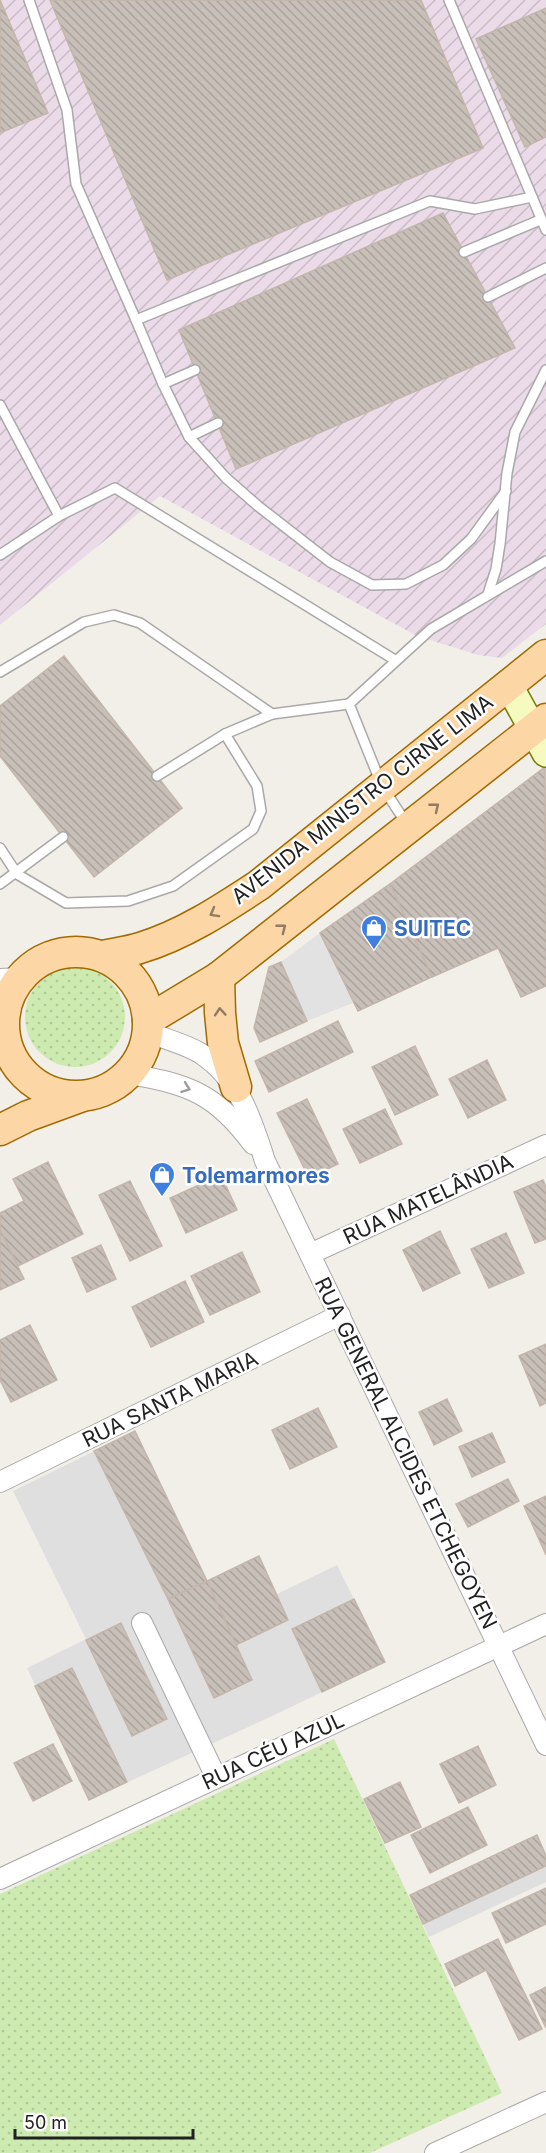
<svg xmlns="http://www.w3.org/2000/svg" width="546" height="2153" viewBox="0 0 546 2153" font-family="Inter,sans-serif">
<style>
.residential{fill:#e0dfdf}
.industrial{fill:url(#industrial-furrows)}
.grass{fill:url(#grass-dots)}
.parking{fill:#e2e2e2}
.building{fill:url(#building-back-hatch);stroke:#c4b6ab;stroke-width:1.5}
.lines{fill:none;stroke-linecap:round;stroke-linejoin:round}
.lane-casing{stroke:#a9a9a9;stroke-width:12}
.street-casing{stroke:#a9a9a9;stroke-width:22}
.secondary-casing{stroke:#707d05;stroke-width:30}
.primary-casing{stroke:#a06b00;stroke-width:33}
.lane{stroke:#fff;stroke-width:9}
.street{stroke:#fff;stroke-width:20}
.secondary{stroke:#f7fabf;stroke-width:27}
.primary{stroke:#fcd6a4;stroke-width:30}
.oneway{stroke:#8f7c63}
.oneway2{stroke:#9c9c9c}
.labels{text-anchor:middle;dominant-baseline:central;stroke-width:5;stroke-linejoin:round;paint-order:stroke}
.street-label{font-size:21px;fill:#222;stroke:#fff}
.shop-label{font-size:21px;font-weight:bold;fill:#366cbe;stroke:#fff;text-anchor:start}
</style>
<defs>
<pattern id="industrial-furrows" width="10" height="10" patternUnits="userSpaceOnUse" patternTransform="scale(1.5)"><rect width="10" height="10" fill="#ebdbe8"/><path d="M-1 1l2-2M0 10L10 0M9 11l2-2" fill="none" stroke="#c9bcc7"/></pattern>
<pattern id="grass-dots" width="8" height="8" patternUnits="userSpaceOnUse" patternTransform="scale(1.5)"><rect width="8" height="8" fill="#cdebb0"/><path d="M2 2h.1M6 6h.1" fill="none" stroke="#b0c997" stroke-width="1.8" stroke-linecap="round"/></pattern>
<pattern id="building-back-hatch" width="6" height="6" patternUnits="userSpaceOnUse" patternTransform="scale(1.5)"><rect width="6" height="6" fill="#c7bfb8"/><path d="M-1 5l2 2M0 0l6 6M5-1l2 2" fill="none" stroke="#aba49e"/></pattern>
</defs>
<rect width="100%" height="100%" fill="#f2efe9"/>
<g class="residential">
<polygon points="135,1431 206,1581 259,1556 277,1594 337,1565 385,1662 270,1717 89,1800 27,1668 86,1639 13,1491"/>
<polygon points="537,1835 546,1856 546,1882 429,1937 410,1895"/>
</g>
<polygon class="industrial" points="0,0 546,0 546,624 502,658 478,655 417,636 160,496 0,625"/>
<g class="grass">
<circle cx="75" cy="1017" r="50"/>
<polygon points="334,1739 502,2093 370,2153 0,2153 0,1894"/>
</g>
<polygon class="parking" points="320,933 353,1003 307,1021 281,962"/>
<g class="building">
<polygon points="0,0 48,113 0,133"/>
<polygon points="50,0 421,0 483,148 167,280"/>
<polygon points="546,8 546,137 525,147 476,39"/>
<polygon points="443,213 515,348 236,469 179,330"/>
<polygon points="64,656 182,808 94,877 0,756 0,706"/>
<polygon points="545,767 546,986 521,997 498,948 432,977 390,884"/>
<polygon points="390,884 432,977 358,1011 320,933"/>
<polygon points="281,962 307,1021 260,1042 254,1028 269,967"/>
<polygon points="338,1021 353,1052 269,1092 255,1061"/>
<polygon points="415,1046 438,1095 395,1115 372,1067"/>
<polygon points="487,1060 506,1100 468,1118 449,1079"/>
<polygon points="307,1099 338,1164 309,1178 277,1113"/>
<polygon points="385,1109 402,1144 360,1163 343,1129"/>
<polygon points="48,1162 83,1234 18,1266 0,1230 0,1213 24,1201 13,1179"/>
<polygon points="221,1175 237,1210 186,1233 170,1198"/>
<polygon points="543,1180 546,1188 546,1239 535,1243 514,1192"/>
<polygon points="130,1181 162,1246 130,1261 99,1195"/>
<polygon points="0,1230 24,1279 0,1290"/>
<polygon points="440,1231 460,1273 423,1291 403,1250"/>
<polygon points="506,1233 524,1273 489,1288 471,1249"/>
<polygon points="101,1245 116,1279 87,1292 72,1258"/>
<polygon points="242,1252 260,1292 210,1315 191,1276"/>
<polygon points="185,1281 204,1322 151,1347 132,1307"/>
<polygon points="30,1325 57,1380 11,1402 0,1380 0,1340"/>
<polygon points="546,1344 546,1403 540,1406 519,1356"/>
<polygon points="447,1399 462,1431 434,1445 419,1412"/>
<polygon points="318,1408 337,1447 290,1469 272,1430"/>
<polygon points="135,1431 207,1581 168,1599 94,1451"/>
<polygon points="492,1433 505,1462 472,1477 459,1447"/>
<polygon points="508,1479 519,1501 468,1527 456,1504"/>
<polygon points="546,1496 546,1555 524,1506"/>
<polygon points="259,1556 288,1620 236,1645 207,1581"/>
<polygon points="207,1581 252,1680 214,1698 168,1599"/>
<polygon points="354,1599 385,1662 322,1692 292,1629"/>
<polygon points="121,1623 167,1719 132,1736 86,1640"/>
<polygon points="72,1668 127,1782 89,1800 35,1686"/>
<polygon points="53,1744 72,1781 33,1801 14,1763"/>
<polygon points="478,1746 496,1785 459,1803 440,1764"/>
<polygon points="400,1782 421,1827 385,1843 364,1799"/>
<polygon points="468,1807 487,1845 430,1873 411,1835"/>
<polygon points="537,1835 546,1856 546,1866 423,1924 410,1895"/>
<polygon points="546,1888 546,1924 506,1943 492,1913"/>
<polygon points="498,1939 542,2029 519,2040 486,1970 455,1986 445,1964"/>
<polygon points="546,1987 546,2028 530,1995"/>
</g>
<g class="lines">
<defs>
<g id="lane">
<polyline points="29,0 67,110 76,184 136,320 430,201 475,209 532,197"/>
<polyline points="449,0 546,230"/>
<polyline points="464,252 540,220"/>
<polyline points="488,297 546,268"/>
<polyline points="136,320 163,384 189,437 218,423"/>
<polyline points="163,384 195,370"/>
<polyline points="0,405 59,516"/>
<polyline points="189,437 226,478 258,506 330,562 372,585 406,584 443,565 471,539 506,491"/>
<polyline points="0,555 59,516 115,488 395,660"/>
<polyline points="488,594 496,569 500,544 507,473 515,432 546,370"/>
<polyline points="0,672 84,622 114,615 140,623 272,714"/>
<polyline points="157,776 225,734 272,714 349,704"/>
<polyline points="406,823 382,786 349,704 431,629 546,561"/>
<polyline points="0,848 17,874 66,903 128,901 173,886 253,829 261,811 257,786 225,734"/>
<polyline points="0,884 63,837"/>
</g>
<g id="street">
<polyline points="0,979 19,978"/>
<polyline points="0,1023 3,1024"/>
<path d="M148,1032C165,1039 185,1044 200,1053C239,1078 252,1120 265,1161L546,1745"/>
<path d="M129,1074C189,1084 216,1094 253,1144"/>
<polyline points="310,1254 546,1145"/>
<polyline points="0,1482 340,1315"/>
<polyline points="142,1623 216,1777"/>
<polyline points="0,1879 546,1624"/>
<polyline points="435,2153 546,2102"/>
</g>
<polyline id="secondary" points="508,684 546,753"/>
<g id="primary">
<circle cx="76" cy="1024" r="72"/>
<path d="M103,956C115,953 128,952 140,948C183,935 221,910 259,885L546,655"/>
<polyline points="219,977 220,1013 223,1043 236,1087"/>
<polyline points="148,1020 219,977 546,719"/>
<polyline points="0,1130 28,1116 80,1097"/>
</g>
</defs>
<use href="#lane" class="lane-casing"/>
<use href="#street" class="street-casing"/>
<use href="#secondary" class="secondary-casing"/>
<use href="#primary" class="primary-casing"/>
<use href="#lane" class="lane"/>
<use href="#street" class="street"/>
<use href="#secondary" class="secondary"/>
<use href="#primary" class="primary"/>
</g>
<defs><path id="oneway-chevron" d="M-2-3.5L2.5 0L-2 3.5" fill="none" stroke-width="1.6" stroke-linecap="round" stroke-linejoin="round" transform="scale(1.5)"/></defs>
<g class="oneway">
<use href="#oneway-chevron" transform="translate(435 807) rotate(-39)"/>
<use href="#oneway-chevron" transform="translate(214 913) rotate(151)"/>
<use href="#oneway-chevron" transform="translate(282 928) rotate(-38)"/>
<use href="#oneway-chevron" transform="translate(220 1012) rotate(-94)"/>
</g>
<use class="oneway2" href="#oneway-chevron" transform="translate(186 1088) rotate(20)"/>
<defs>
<symbol id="shop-pin" viewBox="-11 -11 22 30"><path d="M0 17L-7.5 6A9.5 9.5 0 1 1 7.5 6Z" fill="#3f7fe0" stroke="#fff"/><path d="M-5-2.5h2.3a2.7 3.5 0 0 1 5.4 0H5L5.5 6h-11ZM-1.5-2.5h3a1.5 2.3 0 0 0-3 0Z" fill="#fff"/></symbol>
</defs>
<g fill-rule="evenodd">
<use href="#shop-pin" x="359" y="913" width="30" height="40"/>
<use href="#shop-pin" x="147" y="1160" width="30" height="40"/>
</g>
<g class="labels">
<g class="street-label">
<text transform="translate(362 799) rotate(-38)">AVENIDA MINISTRO CIRNE LIMA</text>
<text transform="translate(428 1199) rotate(-25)">RUA MATELÂNDIA</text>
<text transform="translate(170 1399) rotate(-26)">RUA SANTA MARIA</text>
<text transform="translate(406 1453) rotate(64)">RUA GENERAL ALCIDES ETCHEGOYEN</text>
<text transform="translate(273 1751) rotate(-25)">RUA CÉU AZUL</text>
</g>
<g class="shop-label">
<text x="394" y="928">SUITEC</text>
<text x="182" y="1175">Tolemarmores</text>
</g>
</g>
<path d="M15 2129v9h178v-9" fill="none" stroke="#222222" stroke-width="3"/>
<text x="24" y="2129" font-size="18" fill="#222222" stroke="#ffffff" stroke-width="4.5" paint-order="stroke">50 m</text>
</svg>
